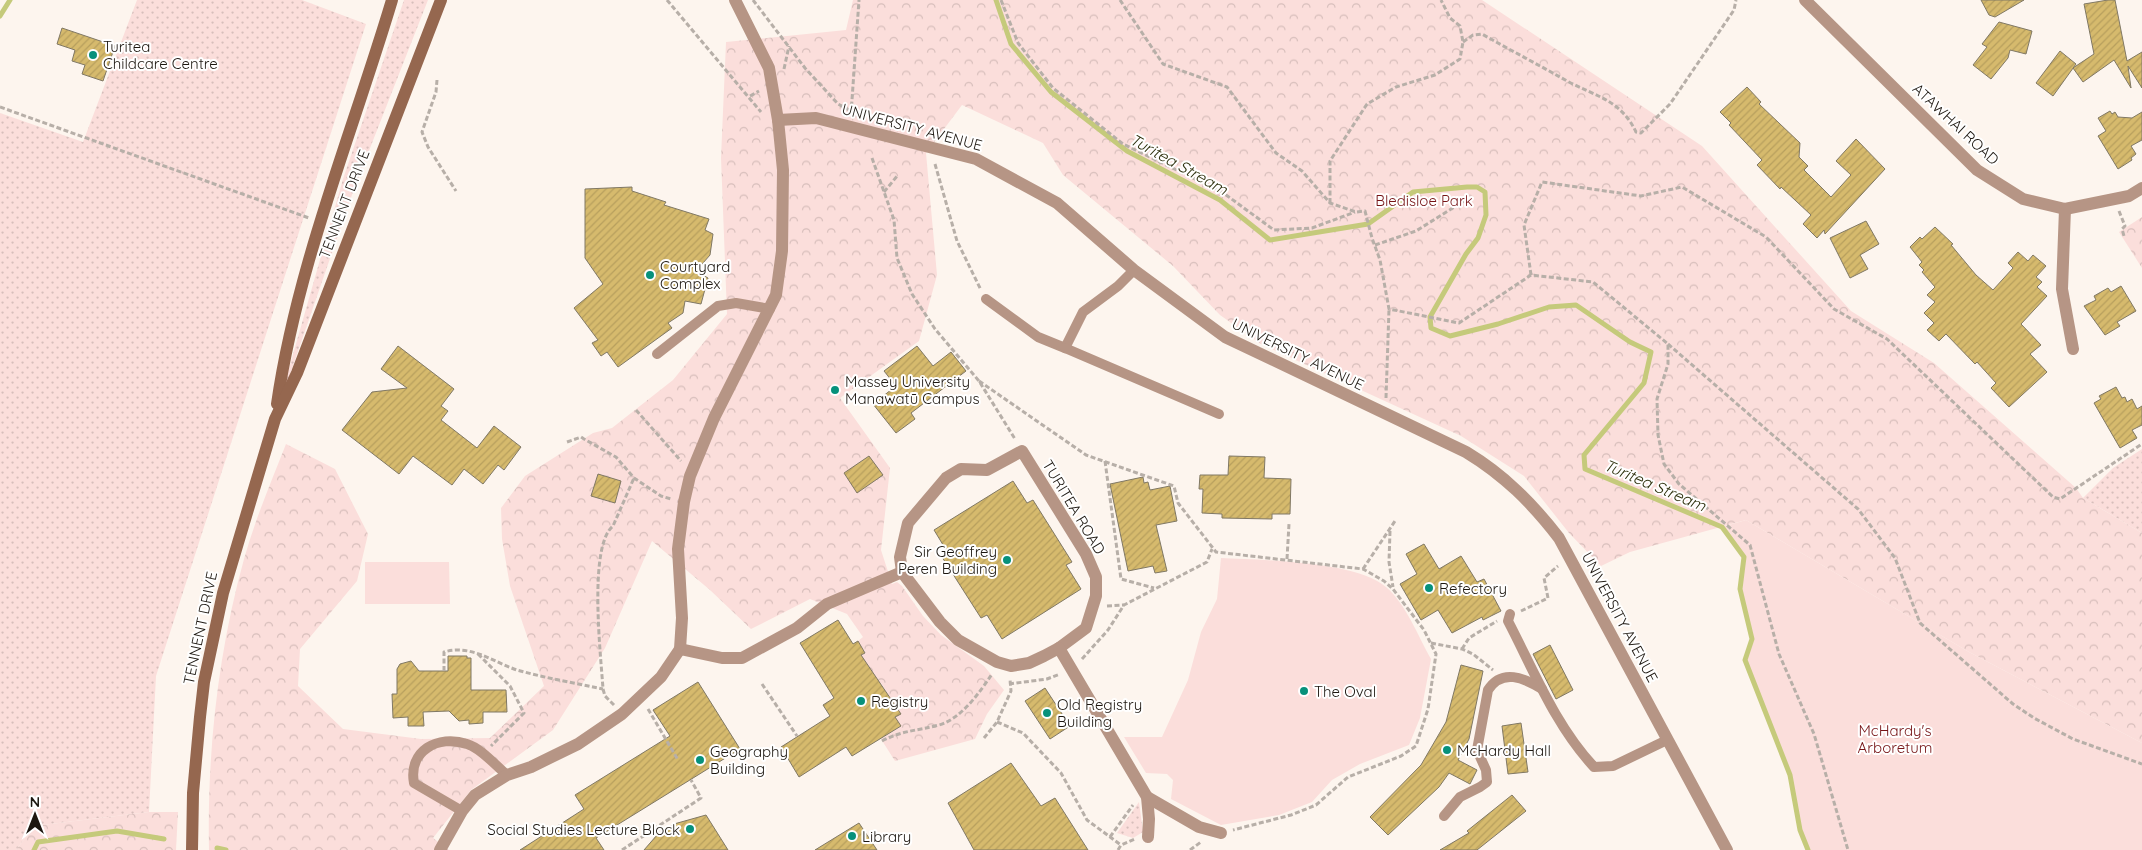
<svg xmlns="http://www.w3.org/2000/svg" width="2142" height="850" viewBox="0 0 2142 850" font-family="Quicksand,sans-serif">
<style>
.grass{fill:url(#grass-dots)}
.forest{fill:url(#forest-crowns)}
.garden{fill:#fbdedb}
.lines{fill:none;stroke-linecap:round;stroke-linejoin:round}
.stream{stroke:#c5ca7b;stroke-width:5}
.building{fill:url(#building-hatch);stroke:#807864}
.path{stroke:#b7afa8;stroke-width:3;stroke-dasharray:5 2.5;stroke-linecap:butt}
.service{stroke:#b69585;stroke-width:10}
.minor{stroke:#b69585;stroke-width:12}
.secondary{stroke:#95674f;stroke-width:12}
.poi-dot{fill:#07917b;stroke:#fff;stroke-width:2}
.labels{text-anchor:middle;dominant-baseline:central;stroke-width:4;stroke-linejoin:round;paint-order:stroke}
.poi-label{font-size:15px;fill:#1d1710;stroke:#fff;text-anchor:start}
.street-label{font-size:15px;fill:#1d1710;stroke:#fff}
.park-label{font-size:15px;fill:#761416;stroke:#fff}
.water-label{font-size:16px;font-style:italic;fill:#2f310e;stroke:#fff}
</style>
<defs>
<pattern id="grass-dots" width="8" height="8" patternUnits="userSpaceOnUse" patternTransform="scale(1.25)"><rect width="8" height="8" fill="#fbdedb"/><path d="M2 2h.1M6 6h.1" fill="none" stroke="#d7bebb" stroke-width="1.8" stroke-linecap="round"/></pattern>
<pattern id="forest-crowns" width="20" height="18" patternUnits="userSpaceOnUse" patternTransform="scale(1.25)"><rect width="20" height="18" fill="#fbdedb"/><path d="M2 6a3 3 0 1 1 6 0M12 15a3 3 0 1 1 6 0" fill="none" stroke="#d7bebb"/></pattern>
<pattern id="building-hatch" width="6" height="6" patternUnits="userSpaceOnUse" patternTransform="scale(1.25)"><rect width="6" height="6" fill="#d6ba6d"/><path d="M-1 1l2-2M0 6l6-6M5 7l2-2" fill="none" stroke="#b79f5d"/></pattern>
</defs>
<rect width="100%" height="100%" fill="#fdf5ee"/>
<g class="grass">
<polygon points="137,0 302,0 366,24 156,676 149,812 34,826 16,850 0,850 0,113 83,142"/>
<polygon points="404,0 428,0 354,189 286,386 284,386 343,179"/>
<polygon points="2142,449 2142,533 2083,498 2113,468"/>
<polygon points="1139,802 1143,832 1133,838 1117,833"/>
</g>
<g class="forest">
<path d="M853,0H1482L1702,146L1851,311L1934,363L2076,488L2083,498L2142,533V743L1969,652L1746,520L1630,552L1601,566L1569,533L1524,476L1461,436L1261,344L1220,315L1173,266L1063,175L1043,143L962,105L926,153L937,275L919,341L840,398L890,468L881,550L892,584L897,582L902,586L923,616L941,635L984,666L1004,690L987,714L975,739L895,761L881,739L901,726L895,717L900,714L881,683L876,686L861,655L865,653L858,641L863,637L847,614L810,599L751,629L710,590L652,541L605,648L553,730L471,790L433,838L449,850H209C207,752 218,653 244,559C255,520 271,482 286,444L335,469L368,534L357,581L300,649L298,686L343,729L421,739L490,738L544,686L510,586L502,539L501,508L525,476L593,433L612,428L673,380L727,314L721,158L726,42L846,30Z"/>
<polygon points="2142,217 2142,268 2119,232"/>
<polygon points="149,812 178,812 176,850 16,850 34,826"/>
</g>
<g class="garden">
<polygon points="1746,520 1969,652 2142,743 2142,850 1808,850 1800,830 1790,775 1745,660 1752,639 1740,589 1744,557 1722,527"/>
<path d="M1221,558C1261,560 1356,561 1386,587C1406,604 1418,636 1431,659L1420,718L1409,745L1360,764L1332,780L1312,802L1279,815L1221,825L1171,799L1173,780L1167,774L1146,773L1124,737H1162L1188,680L1201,632L1217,599Z"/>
<polygon points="365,562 449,562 450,604 365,604"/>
</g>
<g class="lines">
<g class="stream">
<polyline points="996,0 1011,44 1051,92 1127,151 1220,200 1270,240 1368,224 1413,192 1467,187 1477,187 1485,192 1486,215 1478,238 1466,254 1430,317 1431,328 1450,336 1498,324 1549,307 1576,305 1630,342 1651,352 1644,383 1584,455 1585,469 1722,527 1744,557 1740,589 1752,639 1745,660 1790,775 1800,830 1808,850"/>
<polyline points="0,16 10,0"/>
<polyline points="217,848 226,850"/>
<polyline points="34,850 38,842 117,831 164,839"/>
</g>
</g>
<g class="building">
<polygon points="1981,0 2024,0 1995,17 1989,15"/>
<polygon points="2108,0 2115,0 2127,61 2142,52 2142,88 2128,66 2131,88 2114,60 2083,82 2073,68 2094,54 2084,4"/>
<polygon points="1999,22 2032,31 2026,54 2010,50 2008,58 1991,79 1973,65 1987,47 1982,44"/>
<polygon points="62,28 115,46 103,81 82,74 85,65 72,61 75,50 57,44"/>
<polygon points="2060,51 2076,64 2053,96 2036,83"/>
<polygon points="1747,87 1761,102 1759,104 1800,143 1799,157 1808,166 1804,170 1831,197 1851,175 1836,161 1856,139 1885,169 1825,234 1824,230 1817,238 1803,224 1811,215 1781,187 1780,189 1757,165 1762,160 1729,125 1731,123 1720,112"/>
<polygon points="2110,111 2112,114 2115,112 2118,117 2132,118 2142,112 2142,140 2131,146 2136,154 2131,158 2132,160 2118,169 2098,136 2106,131 2098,118"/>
<polygon points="632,187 632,191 666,202 664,205 709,219 705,230 713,234 710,255 696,271 708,278 701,304 685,301 683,313 668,323 672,328 618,367 607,352 601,356 592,343 598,340 574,308 603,284 585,258 585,189"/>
<polygon points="1866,221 1879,244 1860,255 1868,269 1850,278 1830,238"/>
<polygon points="1935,227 1953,244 1951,245 1976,275 1993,290 2013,268 2008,263 2018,252 2028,261 2033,255 2046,266 2036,277 2042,282 2037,287 2047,296 2021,324 2041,345 2030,354 2047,372 2009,407 1991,388 1996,383 1977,362 1975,364 1946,334 1939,341 1927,330 1934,323 1924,313 1935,302 1927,295 1935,287 1922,272 1924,270 1919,265 1922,262 1910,247 1920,237 1922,239"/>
<polygon points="2121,286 2136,311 2117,322 2120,326 2105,335 2084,306 2096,300 2094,296 2108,288 2111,292"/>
<polygon points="398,346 454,389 441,406 448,411 441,420 477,448 494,426 521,447 504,470 498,465 483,484 464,469 452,485 413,456 399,474 342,430 372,392 407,388 381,369"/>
<polygon points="917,346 933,366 951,352 966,371 911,413 915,419 896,433 873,404 896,386 884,371"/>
<polygon points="2116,387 2122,398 2125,397 2127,402 2132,399 2137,409 2142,406 2142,425 2132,430 2137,438 2120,448 2094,403 2101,399 2099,396"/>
<polygon points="869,456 883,475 857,493 844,473"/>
<polygon points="1229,456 1265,457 1264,478 1291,479 1290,514 1272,514 1272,519 1222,518 1222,514 1202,513 1203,489 1199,489 1200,475 1228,475"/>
<polygon points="598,474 621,481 615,503 591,496"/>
<polygon points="1143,477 1144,483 1148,482 1150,490 1170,486 1177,521 1156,525 1167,571 1155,573 1153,566 1128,571 1110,484"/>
<polygon points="1013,481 1027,503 1033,500 1072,562 1066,565 1081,589 1002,639 987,615 981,618 942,557 948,553 934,530"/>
<polygon points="1424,544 1439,569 1461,556 1477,582 1484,579 1501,611 1483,620 1482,617 1452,633 1438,610 1421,620 1400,584 1417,574 1406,554"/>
<polygon points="838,620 853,644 858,641 865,653 861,655 901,714 895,717 901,726 852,756 846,747 799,777 781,747 830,716 823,705 834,698 800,643"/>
<polygon points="1550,645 1573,690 1556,699 1533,654"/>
<polygon points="448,656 467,656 467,658 471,658 471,690 506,690 507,712 483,712 483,723 469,724 469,720 459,721 449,711 423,712 424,726 408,726 408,717 393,718 392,694 397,694 397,669 400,664 411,661 419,671 448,671"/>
<polygon points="1461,665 1483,671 1469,739 1458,760 1477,770 1470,784 1449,773 1439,787 1388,835 1370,817 1421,765 1446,722"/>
<polygon points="698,682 740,749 596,838 604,850 520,850 584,809 575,795 670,736 653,710"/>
<polygon points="1045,688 1070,726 1050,739 1025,701"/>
<polygon points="1521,723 1528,772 1508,774 1502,726"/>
<polygon points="1011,763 1041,806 1055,798 1088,850 974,850 948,803"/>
<polygon points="1512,795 1526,811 1477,850 1440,850 1469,833 1467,831"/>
<polygon points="706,815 728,850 644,850 657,835 674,824"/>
<polygon points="859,823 877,850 815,850"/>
</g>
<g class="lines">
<g class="path">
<polyline points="667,0 761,112"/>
<polyline points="753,0 805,68 838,104 849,110"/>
<polyline points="1001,0 1018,43 1053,88 1123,144 1222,192 1274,230 1312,228 1355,212"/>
<polyline points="1120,0 1163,64 1227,87 1276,153 1302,171 1330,203 1356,212 1365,211 1372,238 1380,260 1389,309 1459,323 1531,275 1593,282 1668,344 1668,364 1657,399 1658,435 1664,464 1679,484 1750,545 1779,654 1814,734 1848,850"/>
<path d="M1463,42L1473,35L1482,34C1510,50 1539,65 1567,81C1595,96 1621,100 1636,132L1641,133L1670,104L1734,10L1736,0"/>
<polyline points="784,69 789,46"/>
<polyline points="437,80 436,92 422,132 428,147 456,191"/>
<polyline points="750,96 759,91"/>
<polyline points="0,107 309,218"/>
<polyline points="851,114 859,0"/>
<polyline points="872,158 894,220 897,258 912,294 935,329 979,381 1015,439"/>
<polyline points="935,164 957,241 981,290"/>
<polyline points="884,192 898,175"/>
<polyline points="1330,203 1330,161 1367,104 1396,87 1435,75 1460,59 1463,42 1460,26 1450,18 1441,0"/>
<polyline points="2119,211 2125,226 2122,229 2124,236"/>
<polyline points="1375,245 1416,231 1467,199"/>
<polyline points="1531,275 1524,225 1542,182 1641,196 1682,187 1766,237 1834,309 1887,339 2053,497 2060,499 2142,444"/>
<polyline points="1668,344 1858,509 1895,558 1920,623 2013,704 2034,718 2073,739 2142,764"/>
<polyline points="979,381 1086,455 1174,486 1178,503 1216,552 1363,569 1384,581 1393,589 1424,630 1436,654 1428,709 1416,746 1401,756 1348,777 1316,805 1291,815 1233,830"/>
<polyline points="1386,398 1389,309"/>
<polyline points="636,410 681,461"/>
<polyline points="567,442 581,437 584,439 616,457 634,478 661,496 671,499"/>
<polyline points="1105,461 1121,579 1154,588"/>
<polyline points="1390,531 1389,562 1393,587"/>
<polyline points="1287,559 1289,524"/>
<polyline points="1363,569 1395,521"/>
<polyline points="1107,606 1124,605"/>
<polyline points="1521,611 1548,598 1544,578 1558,566"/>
<polyline points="1431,643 1462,649 1473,654 1493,670"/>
<polyline points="1462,649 1469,638 1497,621"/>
<polyline points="478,654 510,686 524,713 491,746"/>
<polyline points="1082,659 1108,630 1124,605 1207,562 1212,549"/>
<path d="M444,671V652C471,644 493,662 517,670C545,678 575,683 603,689"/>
<polyline points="762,684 797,736"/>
<polyline points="1009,684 1047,679 1060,674"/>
<path d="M614,705L605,696L603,689C601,657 588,546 613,526L634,478"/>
<polyline points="648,709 678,760"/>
<polyline points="997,722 1023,733 1061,773 1087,820 1121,845"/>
<polyline points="984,738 997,722 1011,691 1010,679"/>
<path d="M882,741C903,730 917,731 939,725C961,719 980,692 992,674"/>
<polyline points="1110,837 1133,805"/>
<polyline points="622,850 701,798 691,780"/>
<polyline points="1118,850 1121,845 1135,839"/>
<polyline points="1190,850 1201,842"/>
</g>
<g class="service">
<polyline points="986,299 1038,337 1065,348 1083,312 1118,286 1134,270"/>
<polyline points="1065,348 1219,414"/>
<polyline points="657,354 718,306 736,303 770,309"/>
<path d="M1510,614L1508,621C1534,671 1555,725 1594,767L1613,766L1667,740"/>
<path d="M462,811L414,783C408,751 438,734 467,744C481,748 496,766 507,775"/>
<path d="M1444,816L1460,797L1480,787L1487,782L1486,770L1477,750L1488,690C1502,668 1524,678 1542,689"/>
</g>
<g class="minor">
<polyline points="1805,0 1977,170 2023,199 2065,209 2129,196 2142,188"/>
<path d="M778,120L816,118L976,159L1057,203L1134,270L1225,337L1466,452C1504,475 1532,503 1559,538L1727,850"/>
<polyline points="2065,209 2062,289 2073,349"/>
<polygon points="1022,451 1086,554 1096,577 1096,596 1086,628 1059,648 1044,656 1029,663 1011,666 997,662 958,640 940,622 902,572 900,557 908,523 946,478 961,469 987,470"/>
<polyline points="1059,648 1147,797 1149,819 1148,837"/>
<polyline points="680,649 722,658 742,658 797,628 827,604 902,572"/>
<polyline points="1147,797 1199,827 1221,833"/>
<polyline points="440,850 462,811 475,795 507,775 531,767 578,744 622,714 661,677 680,649 682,618 678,549 684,502 690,476 714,418 776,295 782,251 783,170 778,120 769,68 735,0"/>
</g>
<g class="secondary">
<path d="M277,404C297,266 352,134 392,0"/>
<polyline points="192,850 193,793 200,717 204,682 223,593 275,419 297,373 441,0"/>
</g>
</g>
<g class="poi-dot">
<circle cx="93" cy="55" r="5"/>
<circle cx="650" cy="275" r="5"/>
<circle cx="835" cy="390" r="5"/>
<circle cx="1007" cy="560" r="5"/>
<circle cx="1429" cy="588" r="5"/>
<circle cx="1304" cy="691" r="5"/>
<circle cx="861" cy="701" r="5"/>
<circle cx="1047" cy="713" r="5"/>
<circle cx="1447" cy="750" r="5"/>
<circle cx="700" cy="760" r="5"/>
<circle cx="690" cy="829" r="5"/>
<circle cx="852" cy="836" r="5"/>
</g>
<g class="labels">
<g class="poi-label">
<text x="103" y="46">Turitea<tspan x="103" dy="17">Childcare Centre</tspan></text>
<text x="660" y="266">Courtyard<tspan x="660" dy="17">Complex</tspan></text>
<text x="845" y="381">Massey University<tspan x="845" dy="17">Manawatū Campus</tspan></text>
<text x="997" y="551" text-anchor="end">Sir Geoffrey<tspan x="997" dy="17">Peren Building</tspan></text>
<text x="1439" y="588">Refectory</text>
<text x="1314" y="691">The Oval</text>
<text x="871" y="701">Registry</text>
<text x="1057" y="704">Old Registry<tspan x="1057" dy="17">Building</tspan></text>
<text x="1457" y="750">McHardy Hall</text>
<text x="710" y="751">Geography<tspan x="710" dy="17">Building</tspan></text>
<text x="680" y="829" text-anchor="end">Social Studies Lecture Block</text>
<text x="862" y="836">Library</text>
</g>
<g class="street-label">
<text transform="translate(1956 124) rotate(43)">ATAWHAI ROAD</text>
<text transform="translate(912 127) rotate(15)">UNIVERSITY AVENUE</text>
<text transform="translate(344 204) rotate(-69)">TENNENT DRIVE</text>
<text transform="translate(1298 354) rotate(26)">UNIVERSITY AVENUE</text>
<text transform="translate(1074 507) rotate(59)">TURITEA ROAD</text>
<text transform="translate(1620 617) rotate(62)">UNIVERSITY AVENUE</text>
<text transform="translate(200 628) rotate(-78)">TENNENT DRIVE</text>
</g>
<g class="park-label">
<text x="1424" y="200">Bledisloe Park</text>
<text x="1895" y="730">McHardy's<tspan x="1895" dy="17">Arboretum</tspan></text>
</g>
<g class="water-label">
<text transform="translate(1179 164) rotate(29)">Turitea Stream</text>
<text transform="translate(1655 485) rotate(23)">Turitea Stream</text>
</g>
</g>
<g transform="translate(35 815)" stroke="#ffffff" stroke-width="4" paint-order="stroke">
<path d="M0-4L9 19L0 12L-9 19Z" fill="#1d1710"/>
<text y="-8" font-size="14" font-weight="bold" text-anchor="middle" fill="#1d1710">N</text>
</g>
</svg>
